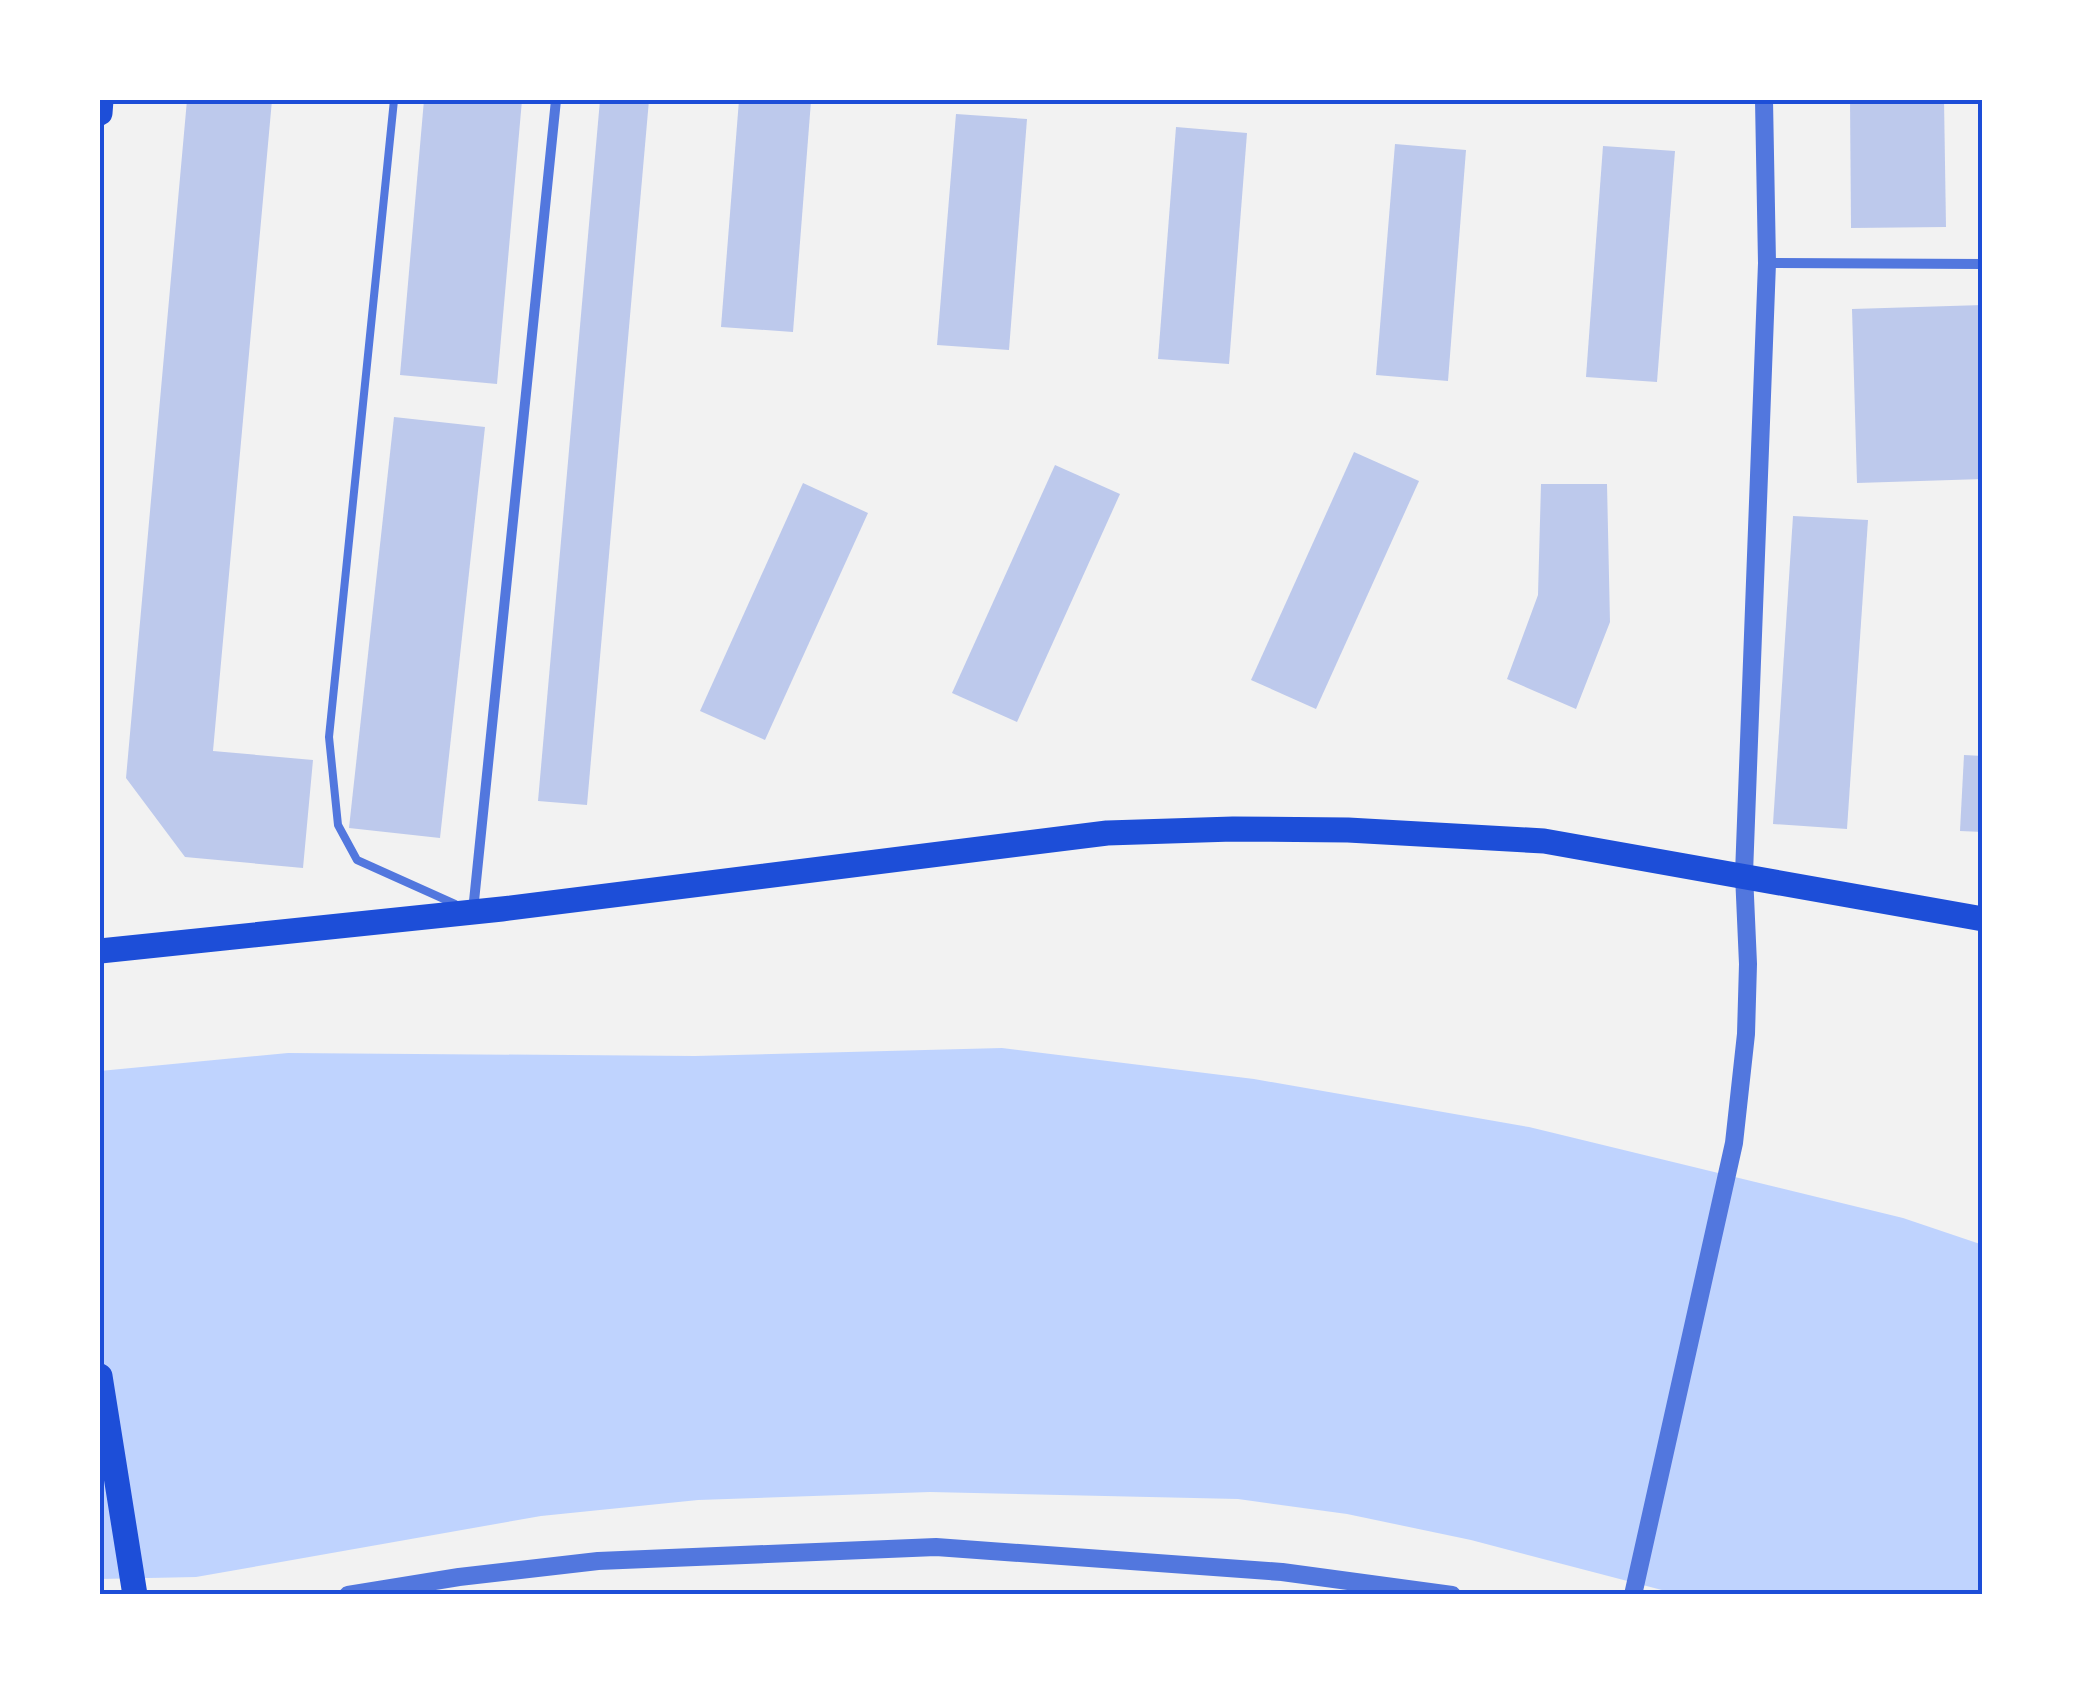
<svg xmlns="http://www.w3.org/2000/svg" width="2083" height="1695" viewBox="0 0 2083 1695" font-family="'Libre Baskerville',serif">
<style>
.water{fill:#bfd3fe}
.building{fill:#bdc9ec}
.lines{fill:none;stroke-linecap:round;stroke-linejoin:round}
.service{stroke:#5277de;stroke-width:8}
.minor{stroke:#5277de;stroke-width:10}
.tertiary{stroke:#5277de;stroke-width:18}
.primary{stroke:#1d4ed8;stroke-width:25}
.neatline{fill:none;stroke:#1d4ed8;stroke-width:4}
</style>
<rect width="100%" height="100%" fill="#f2f2f2"/>
<polygon class="water" points="1002,1048 1254,1079 1529,1127 1903,1218 1983,1245 1983,1595 1681,1595 1471,1540 1347,1514 1238,1499 930,1492 698,1500 541,1516 196,1577 100,1579 100,1071 288,1053 695,1056"/>
<g class="building">
<polygon points="187,100 272,100 213,751 313,760 303,868 185,857 126,778"/>
<polygon points="424,100 522,100 497,384 400,375"/>
<polygon points="600,100 649,100 587,805 538,801"/>
<polygon points="739,100 811,101 793,332 721,327"/>
<polygon points="1850,100 1944,100 1946,227 1851,228"/>
<polygon points="956,114 1027,119 1009,350 937,345"/>
<polygon points="1176,127 1247,133 1229,364 1158,359"/>
<polygon points="1395,144 1466,150 1448,381 1376,375"/>
<polygon points="1603,146 1675,151 1657,382 1586,377"/>
<polygon points="1983,305 1983,479 1857,483 1852,309"/>
<polygon points="394,417 485,427 440,838 349,828"/>
<polygon points="1354,452 1419,481 1316,709 1251,680"/>
<polygon points="1055,465 1120,494 1017,722 952,693"/>
<polygon points="803,483 868,513 765,740 700,711"/>
<polygon points="1541,484 1607,484 1610,622 1576,709 1507,679 1538,595"/>
<polygon points="1793,516 1868,520 1847,829 1773,824"/>
<polygon points="1964,755 1983,756 1983,832 1960,831"/>
</g>
<g class="lines">
<polyline class="service" points="394,100 329,737 338,825 357,860 455,904"/>
<g class="minor">
<polyline points="1767,263 1983,264"/>
<polyline points="473,911 556,100"/>
</g>
<g class="tertiary">
<polyline points="348,1595 459,1577 598,1561 936,1547 1282,1572 1452,1595"/>
<polyline points="1633,1595 1734,1143 1746,1034 1748,964 1744,874 1767,263 1764,100"/>
</g>
<g class="primary">
<polyline points="100,113 101,100"/>
<polyline points="100,951 502,909 1107,833 1233,829 1348,830 1544,841 1983,919"/>
<polyline points="100,1376 135,1595"/>
</g>
</g>
<rect width="2083" height="1695" fill="none" stroke="#ffffff" stroke-width="205"/>
<rect x="102" y="102" width="1878" height="1490" class="neatline"/>
</svg>
